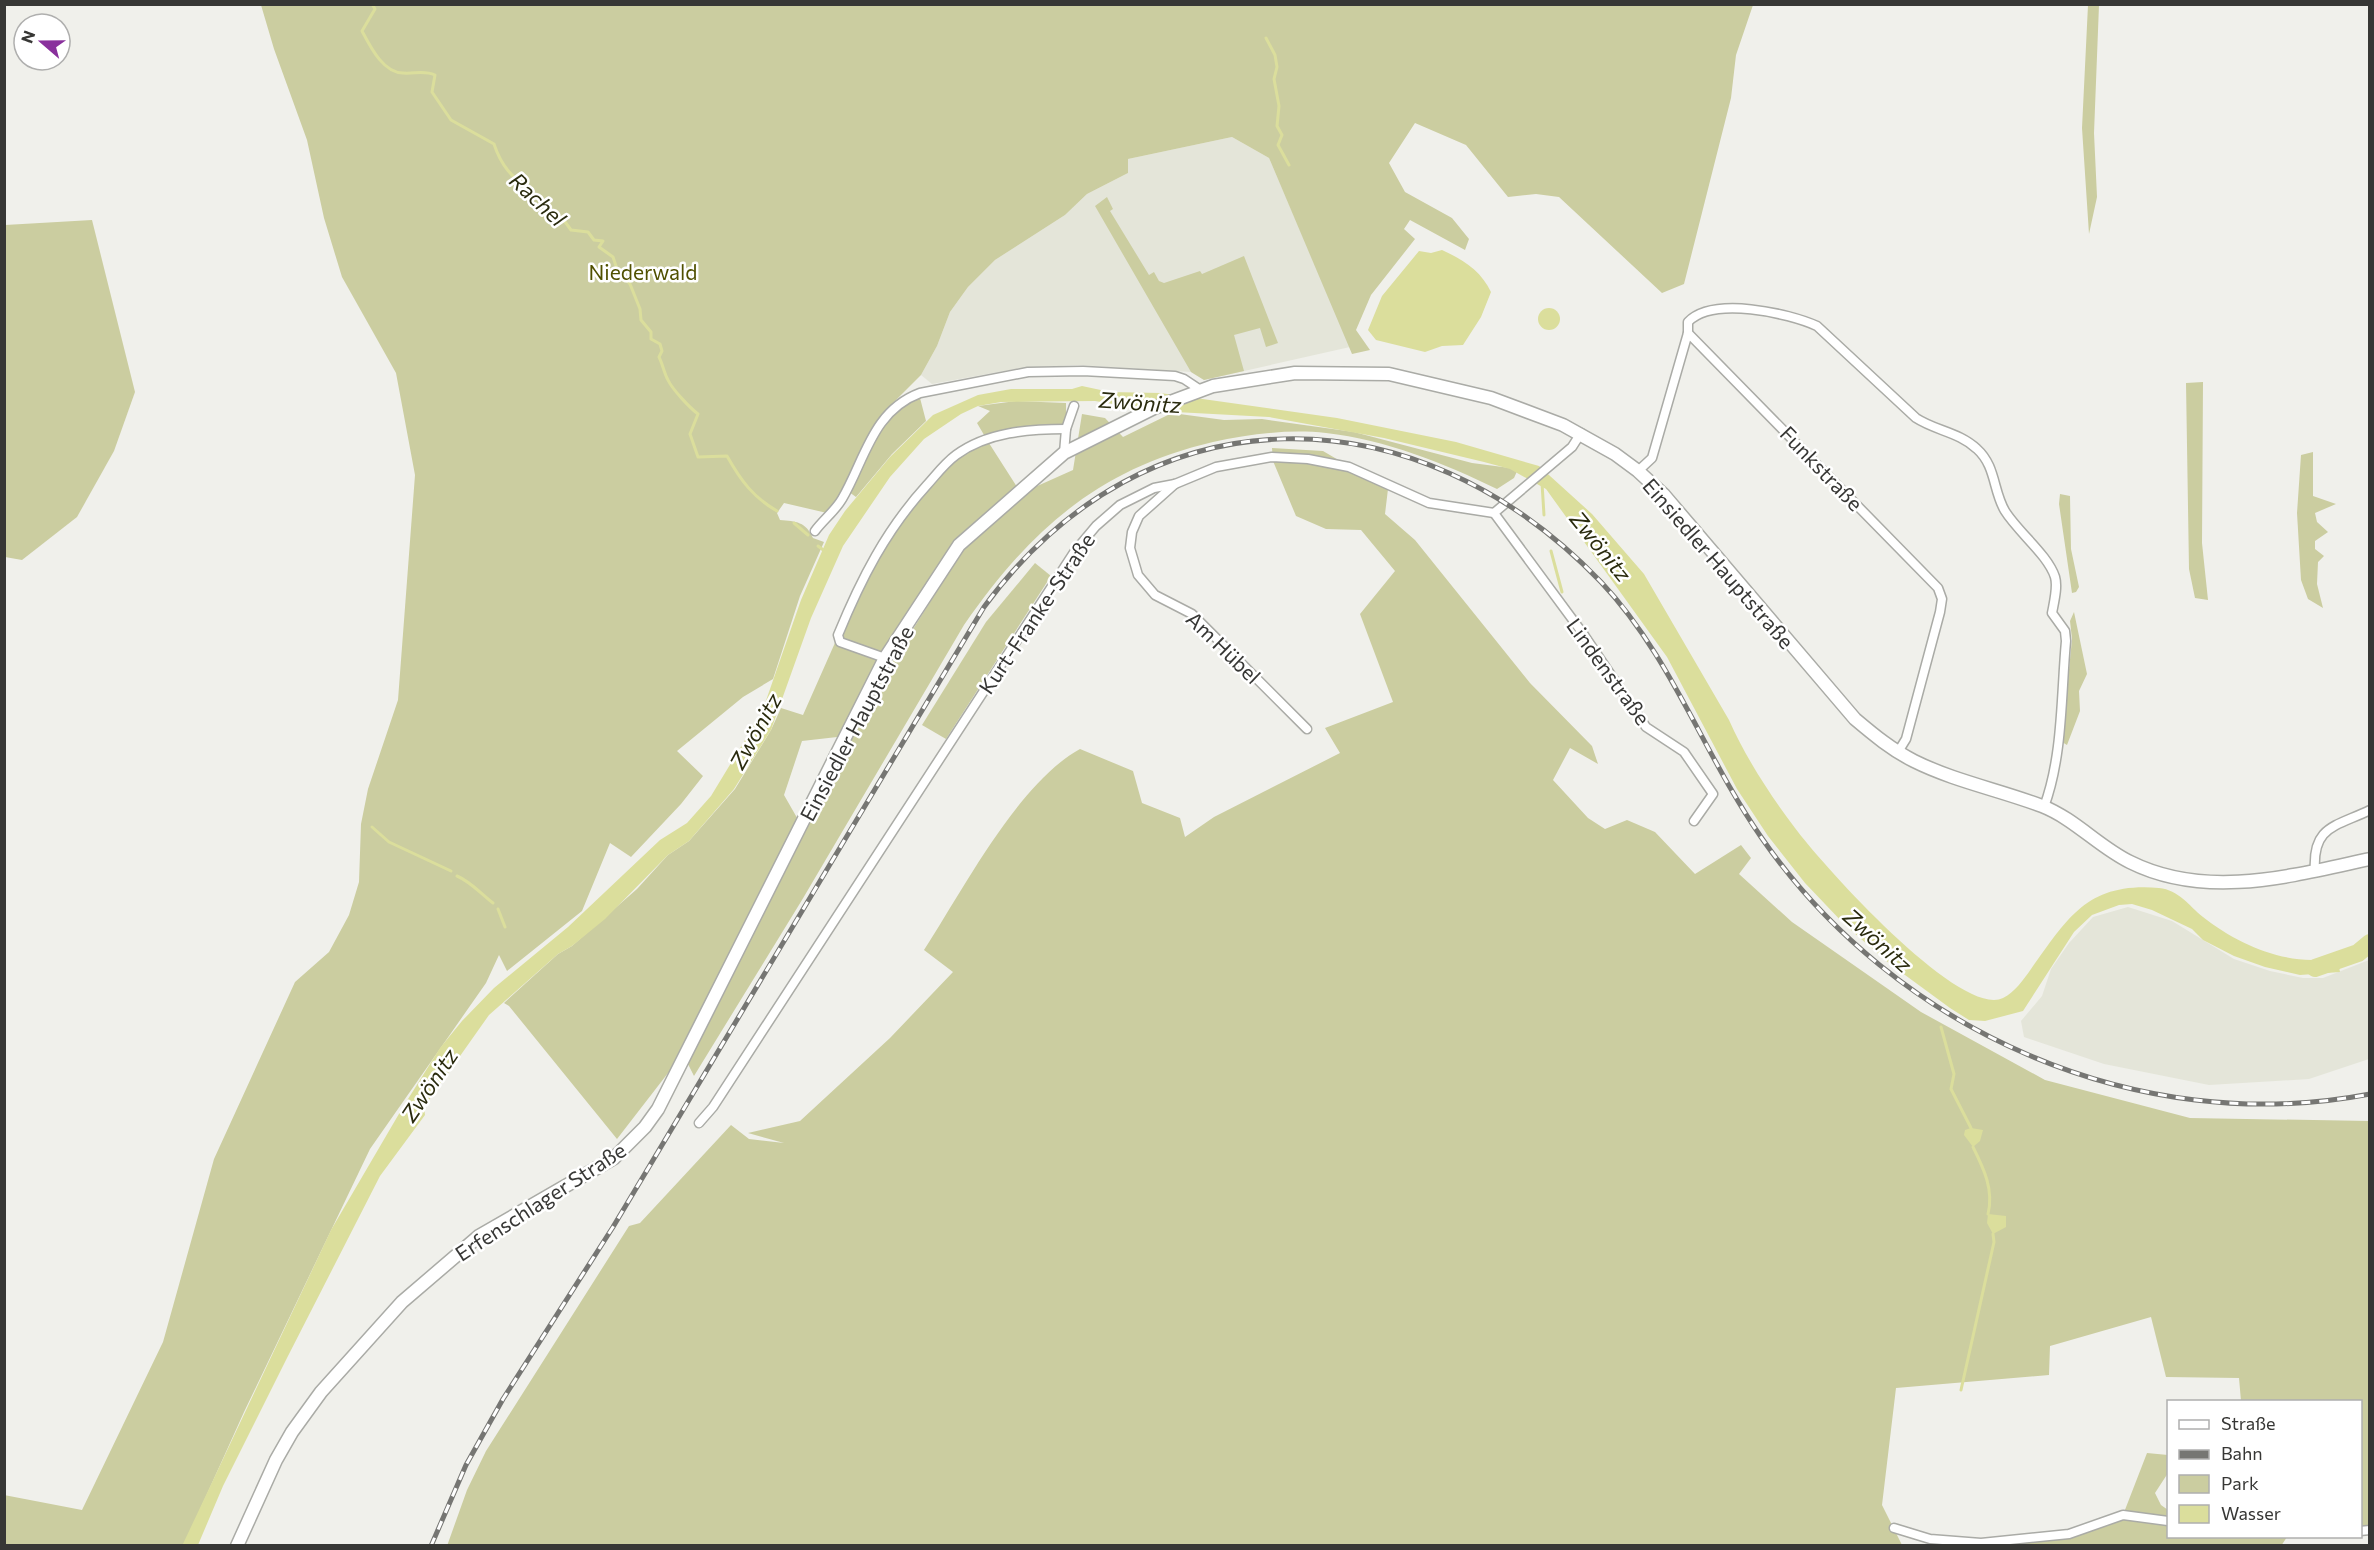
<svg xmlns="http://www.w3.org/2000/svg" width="2374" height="1550" viewBox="0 0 2374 1550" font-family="Commissioner,sans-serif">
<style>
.built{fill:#e4e5d9}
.green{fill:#cbcda0}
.water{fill:#dbde9c}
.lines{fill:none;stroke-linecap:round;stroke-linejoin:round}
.stream{stroke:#dbde9c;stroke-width:3}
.river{stroke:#dbde9c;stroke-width:18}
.street-casing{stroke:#aaaba6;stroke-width:11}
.secondary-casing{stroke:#aaaba6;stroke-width:15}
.street{stroke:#fff;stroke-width:8}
.secondary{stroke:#fff;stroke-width:12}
.rail-casing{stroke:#767673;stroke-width:5}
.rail{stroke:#fff;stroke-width:3;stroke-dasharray:9;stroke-linecap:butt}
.labels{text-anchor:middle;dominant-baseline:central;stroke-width:5;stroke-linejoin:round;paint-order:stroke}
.park-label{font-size:21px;fill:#505000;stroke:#fff}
.street-label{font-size:21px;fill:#373735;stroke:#fff}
.water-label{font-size:22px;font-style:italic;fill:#2a2b0e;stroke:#fff}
</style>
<rect width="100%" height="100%" fill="#f0f0eb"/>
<g class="built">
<polygon points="1232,137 1269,158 1350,347 1204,380 1191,372 1078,365 1021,368 932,384 921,375 937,346 950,312 968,287 995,260 1065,215 1087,194 1128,173 1128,159"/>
<polygon points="2128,907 2172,921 2234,959 2270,971 2303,978 2323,978 2369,960 2369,1059 2309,1079 2209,1085 2104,1064 2024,1037 2021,1021 2042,996 2051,969 2069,943 2093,917"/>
</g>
<g class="green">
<path d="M261,5H1753L1736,55L1731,98L1684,284L1662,293L1559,197L1536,194L1508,197L1466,145L1415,123L1389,163L1405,192L1452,218L1469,239L1465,250L1410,220L1404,229L1415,239L1371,295L1356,330L1370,350L1352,354L1269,158L1232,137L1128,159V173L1087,194L1065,215L995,260L968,287L950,312L937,346L921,375L883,413L872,428L838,498L827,513L784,503L777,513L780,520C796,521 806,522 813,538L824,542L800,596L773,679L743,697L677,751L703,776L681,804L631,857L610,843L582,911L507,971L499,955L486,983L370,1149L244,1412L184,1545H5L4,1495L82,1510L163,1342L214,1159L295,982L329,952L349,915L359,882L361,824L368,789L398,700L415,475L396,373L342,277L324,218L307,140L274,49Z"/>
<polygon points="2088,5 2099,5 2094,133 2097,197 2089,234 2082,128"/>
<polygon points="1107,197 1113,209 1110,211 1149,275 1154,272 1159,281 1164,283 1200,271 1202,274 1244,256 1278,343 1266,347 1260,328 1234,335 1244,371 1204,380 1191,372 1095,206"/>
<polygon points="92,220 135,392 114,451 77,517 22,560 5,557 5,225"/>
<polygon points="2203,382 2202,543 2208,600 2195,598 2189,569 2186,383"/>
<path d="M920,398L926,421L892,454L856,497L849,492C868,453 878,416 920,398Z"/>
<path d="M1016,401L1066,403V429L987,440L1019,490L959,545L885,658L846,736L802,741L784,795L804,830L893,661L964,548L1035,487L1073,470L1082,414L1105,418L1123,437L1172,413L1224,420L1262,419L1354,432L1472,463L1518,469L1514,478L1497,489C1444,463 1386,440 1326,433C1289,429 1248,434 1213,442C1098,469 1030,530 964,625L802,900L694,1076L688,1064H675L617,1139L509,1006L504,1003L558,954L572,946L637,889L668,855L689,841L735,789L771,730L781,708L803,715L873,557L945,464L987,440L977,423L990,411L978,406Z"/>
<path d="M1272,448L1323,451L1388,489L1385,514L1415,540L1530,683L1592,746L1598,764L1570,748L1553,780L1588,818L1605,829L1627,820L1655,832L1695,874L1741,845L1751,858L1739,874L1792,922L1921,1012L2045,1080L2190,1118L2369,1121V1530L2361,1531L2360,1402L2241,1401L2239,1378L2166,1377L2151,1317L2050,1346L2049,1375L1896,1388L1882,1505L1902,1545L447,1546L467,1490L486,1451L629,1226L640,1223L731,1125L749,1139L784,1143L748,1133L800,1121L890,1038L953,972L924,950C963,890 1018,783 1080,749L1133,771L1142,803L1180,818L1185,837L1214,817L1340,753L1325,728L1393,702L1360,614L1395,571L1361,530L1326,529L1296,516L1273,461Z"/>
<polygon points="2313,452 2313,496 2336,504 2315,513 2317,522 2328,532 2315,541 2315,549 2324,556 2318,562 2317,584 2323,608 2308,599 2301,580 2297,513 2301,455"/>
<polygon points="2060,494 2070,496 2071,549 2079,587 2076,592 2072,593 2059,504"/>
<polygon points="1035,563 1051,576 946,739 922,725 986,622"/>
<polygon points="2074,612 2087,674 2079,691 2080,711 2067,745 2062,742 2072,639 2070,621"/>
<polygon points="2147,1453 2168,1455 2168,1473 2155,1493 2161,1505 2168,1510 2168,1536 2287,1537 2281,1546 1930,1546 1930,1539 1955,1542 2069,1534 2123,1515"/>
</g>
<g class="water">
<path d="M1442,250C1464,260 1481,271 1491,292L1481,317L1463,345L1442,346L1425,352L1376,340L1368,330L1382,296L1419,251L1431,253Z"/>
<circle cx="1549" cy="319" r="11"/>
<path d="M1082,386L1110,392L1160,393L1337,418L1456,442L1539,466L1592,514L1644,574L1729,720C1746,758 1770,795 1795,828C1820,862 1960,1019 2003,998C2014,993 2024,979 2031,969C2068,918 2087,882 2159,888C2179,890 2188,905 2203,917C2240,946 2291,968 2337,957L2340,972L2300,975L2265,967L2234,956L2203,940L2192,929L2152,910L2132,904L2119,905L2092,915L2074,932L2023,1011L1985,1021L1969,1020L1950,1008L1890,964L1845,925L1805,883L1768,836L1737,789L1667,657L1546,489L1510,469L1484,462L1384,438L1269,417L1157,411L1095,401L1001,402L978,406L961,414L924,439L890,477L843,546L811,618L771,730L734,789L689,841L668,855L605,919L572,946L558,954L489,1015L424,1107L425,1115L380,1176L288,1356L223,1486L198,1545L182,1546L331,1230L403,1107L440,1048L462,1021L494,988L568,927L660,840L687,823L711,796L762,712L801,600L829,535L845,511L890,457L933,415L978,395L1011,389H1072Z"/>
<polygon points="1971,1128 1983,1130 1980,1141 1973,1147 1964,1135 1965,1130"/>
<polygon points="1988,1214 2006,1216 2006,1227 1993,1234 1987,1223"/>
</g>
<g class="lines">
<g class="stream">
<path d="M372,4L375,9L362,31C370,46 383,73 403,73C415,74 424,70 435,75L432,92L451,120L494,144C507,184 532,184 550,214L563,219L571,230L588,232L594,240L603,241L599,247L613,257L617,269L630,284L640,309L641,320L651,332V339L660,344L662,351L659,357C663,365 664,373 668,380C672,389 690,408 698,414L690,434L698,457L727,456C741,481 753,497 777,511"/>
<polyline points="1266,38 1275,55 1277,67 1274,79 1279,106 1277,126 1282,135 1278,145 1289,165"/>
<polyline points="1542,483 1544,515"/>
<polyline points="794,523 808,535"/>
<polyline points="818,546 826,552"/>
<polyline points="1551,551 1562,592"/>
<polyline points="372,827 389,842 451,871"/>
<path d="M457,876C471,882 480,893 493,903"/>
<polyline points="498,909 505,927"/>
<polyline points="1941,1027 1954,1074 1951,1089 1971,1128"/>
<path d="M1973,1147C1984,1169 1994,1190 1988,1214"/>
<polyline points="1961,1390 1994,1242 1993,1234"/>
</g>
<polyline class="river" points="2315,968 2358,953 2370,943"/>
<defs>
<g id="street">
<polyline points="1688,333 1938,588 1942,599 1940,612 1906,739 1898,752"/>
<polyline points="1064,453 1066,429 1074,406"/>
<path d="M1638,471L1652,458L1688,333V322C1713,296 1788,313 1817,326L1916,418C1936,431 1959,432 1977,449C1996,466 1993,491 2005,511C2018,532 2048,555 2055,577C2058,587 2054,602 2052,613L2065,631L2066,641C2061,695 2063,756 2044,807"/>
<polyline points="1175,484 1139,516 1132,532 1130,548 1138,575 1155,595 1192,614 1307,729"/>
<polyline points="1494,513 1584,635 1646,727 1684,752 1713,794 1694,821"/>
<polyline points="1494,513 1572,447 1581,433"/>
<path d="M815,531C823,520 835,511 842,499C865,460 872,411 920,393L1028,372L1083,371L1175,376L1184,379L1199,389"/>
<path d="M885,658L840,642L838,635C861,579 886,530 927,485C936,475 945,463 956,455C987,432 1029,429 1066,429"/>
<path d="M2315,871C2312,826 2335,827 2370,810"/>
<polyline points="699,1123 713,1107 1075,551 1096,526 1120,505 1154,488 1175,484 1216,467 1272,457 1308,459 1349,467 1429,503 1494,513"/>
<polyline points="1894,1528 1930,1539 1981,1543 2069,1534 2123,1515 2168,1521"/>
<polyline points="2360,1531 2370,1530"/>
</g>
<path id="secondary" d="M237,1546L276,1460L292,1432L321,1392L402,1302L479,1236L614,1158L645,1127L658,1109L885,658L959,545L1064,453L1154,408L1213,386L1295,373L1389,374L1491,398L1563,425L1615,454L1638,471L1664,495L1855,719C1874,735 1892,750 1914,761C1954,781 2000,790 2042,806C2075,819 2099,847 2130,862C2206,900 2291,876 2370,859"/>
</defs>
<use href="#street" class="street-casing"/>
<use href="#secondary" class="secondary-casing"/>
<use href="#street" class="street"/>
<use href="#secondary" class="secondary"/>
<defs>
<path id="rail" d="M431,1546L466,1465L503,1399L613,1227L984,607C1147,385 1416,389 1601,582C1671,656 1704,755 1761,837C1894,1030 2137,1139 2370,1094"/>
</defs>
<use href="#rail" class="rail-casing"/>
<use href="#rail" class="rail"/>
</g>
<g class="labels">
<g class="park-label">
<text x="643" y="271">Niederwald</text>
</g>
<g class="street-label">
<text transform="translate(1822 468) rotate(46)">Funkstraße</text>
<text transform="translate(1719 563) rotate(49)">Einsiedler Hauptstraße</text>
<text transform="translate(1036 613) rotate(-56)">Kurt-Franke-Straße</text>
<text transform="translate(1224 647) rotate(44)">Am Hübel</text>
<text transform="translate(1609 671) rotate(54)">Lindenstraße</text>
<text transform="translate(856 723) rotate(-62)">Einsiedler Hauptstraße</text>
<text transform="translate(540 1201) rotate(-33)">Erfenschlager Straße</text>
</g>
<g class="water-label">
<text transform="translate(538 199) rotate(43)">Rachel</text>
<text transform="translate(1140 402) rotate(4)">Zwönitz</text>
<text transform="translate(1601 546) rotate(51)">Zwönitz</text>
<text transform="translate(755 731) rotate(-61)">Zwönitz</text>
<text transform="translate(1878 940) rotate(42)">Zwönitz</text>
<text transform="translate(429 1085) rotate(-56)">Zwönitz</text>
</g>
</g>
<rect width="2374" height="1550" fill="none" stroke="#373735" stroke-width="12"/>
<rect x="2167" y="1400" width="195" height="138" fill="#ffffff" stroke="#afafae" stroke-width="1.5"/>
<rect x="2179" y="1420" width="30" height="9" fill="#ffffff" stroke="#afafae" stroke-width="1.5"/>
<text x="2221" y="1430" font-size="18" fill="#373735">Straße</text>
<rect x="2179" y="1450" width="30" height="9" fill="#767673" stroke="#afafae" stroke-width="1.5"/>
<text x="2221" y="1460" font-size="18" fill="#373735">Bahn</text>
<rect x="2179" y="1475" width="30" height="18" fill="#cbcda0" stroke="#afafae" stroke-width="1.5"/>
<text x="2221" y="1490" font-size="18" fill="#373735">Park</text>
<rect x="2179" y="1505" width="30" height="18" fill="#dbde9c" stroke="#afafae" stroke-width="1.5"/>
<text x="2221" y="1520" font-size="18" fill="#373735">Wasser</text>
<g transform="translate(42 42) rotate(290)"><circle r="28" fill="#ffffff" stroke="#afafae" stroke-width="1.5"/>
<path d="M0-4.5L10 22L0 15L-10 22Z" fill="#89309c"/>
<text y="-9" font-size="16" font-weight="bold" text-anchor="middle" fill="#373735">N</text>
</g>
</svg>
